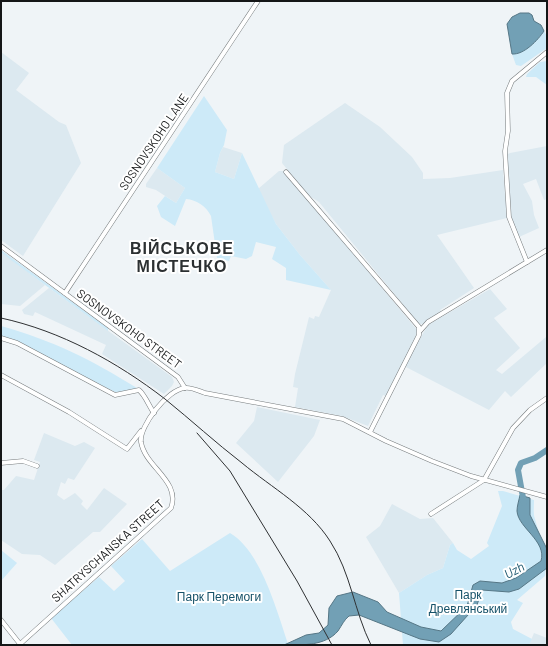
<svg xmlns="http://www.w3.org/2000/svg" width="548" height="646" font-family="Barlow,sans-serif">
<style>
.built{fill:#dce9f0}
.green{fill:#cdeaf8}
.water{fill:#72a0b5;stroke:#567786}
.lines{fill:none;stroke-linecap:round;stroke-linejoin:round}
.river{stroke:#72a0b5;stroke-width:6}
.minor-casing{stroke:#767b7d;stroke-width:5}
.minor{stroke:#fff;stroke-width:4}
.rail{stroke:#2f3133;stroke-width:1}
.labels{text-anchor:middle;stroke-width:4;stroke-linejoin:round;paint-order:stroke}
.street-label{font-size:12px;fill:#141617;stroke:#fff}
.park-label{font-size:12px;fill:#165269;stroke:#fff}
.water-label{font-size:13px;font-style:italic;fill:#1a556d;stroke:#fff}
.district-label{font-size:16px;font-weight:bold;letter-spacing:1px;fill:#2c3032;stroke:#fff}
</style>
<rect width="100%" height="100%" fill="#eff4f7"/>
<g class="built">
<polygon points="1,52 29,73 16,90 59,122 66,125 81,163 23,256 1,240"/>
<polygon points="345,103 380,127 412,157 423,173 423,179 450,178 503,170 507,218 437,235 474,288 440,310 442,313 424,324 419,324 319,202 308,195 282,163 284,145"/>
<polygon points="547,146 547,199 544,200 536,179 523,184 532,201 534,215 539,228 519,237 512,221 506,155 510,153"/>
<polygon points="223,147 242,153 234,179 215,172 220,153"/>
<polygon points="157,168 185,188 176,203 156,190 146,187 146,184"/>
<polygon points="279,171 283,171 317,210 417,330 415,339 386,396 383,395 368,426 342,416 295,407 298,388 293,387 295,374 309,317 314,319 315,316 319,317 331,290 300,255 276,224 258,189"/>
<polygon points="1,252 45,285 20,306 1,304"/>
<polygon points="49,288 172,377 174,382 172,386 164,394 102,354 106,345 35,312 33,316 24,314 22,310"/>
<polygon points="490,289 507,309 494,318 520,348 496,370 502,374 546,337 547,363 511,397 505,391 489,410 404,366 428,325"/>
<polygon points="257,407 320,420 314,436 278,482 236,443 254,421"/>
<polygon points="44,433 75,446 84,442 95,448 74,480 68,478 65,484 61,482 57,495 64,500 75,493 83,501 81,504 87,510 104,488 127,504 100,532 93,532 55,565 40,555 22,554 1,540 1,490 4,490 16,476 34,480 40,462 34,460"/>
<polygon points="392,504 420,519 433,518 453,543 450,545 443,568 427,575 399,593 366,537 380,526"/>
<polygon points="534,633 547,638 547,645 529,645"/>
</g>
<g class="green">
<path d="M544,31L547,36V48L521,66L516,65L512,54C524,55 538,40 544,31Z"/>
<polygon points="547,61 547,85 536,77 526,77 527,74 540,62"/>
<path d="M204,96L227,130L224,145L220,153L215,172L234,179L242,153L276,224L300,255L331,290L286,280V268L272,259L276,247L256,242L252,256L246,259L231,256L229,261L217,258L211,216C206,206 197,200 186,199L175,226L161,217L157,206L165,196L176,203L185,188L157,168Z"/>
<polygon points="1,250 108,328 108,331 11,260 1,252"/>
<path d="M1,326C54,341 90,359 137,388L119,394L115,392L16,342L1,337Z"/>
<path d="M498,491H503L534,500C534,506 533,514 535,519C540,537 548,557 545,576L517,600L523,603L511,622L513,629L532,639L529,645H403L399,593L427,575L443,568L450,545L453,543L457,550L471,559L489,546L487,543L502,506Z"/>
<path d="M230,533C235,536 240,540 244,545C265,568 278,614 288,644L72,645L51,618L99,577L114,591L125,581L111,566L142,539L170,571Z"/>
<polygon points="1,550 17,563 1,581"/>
</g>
<g class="water">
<path d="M520,13H529L532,15L534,21L541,25L544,31C538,40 524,55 512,54L507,24L512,17Z"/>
<path d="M520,495L530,498V515L547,549V568L519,589L509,592L482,590L477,605L451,634L439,642L420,639L359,615L349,616C344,620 342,625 338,631C325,646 303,645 284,645L306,635L319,633L328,625L329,608L337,596L353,592L378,602L387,612L421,627L441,631L467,606L473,585L480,581L502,583L516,578L541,561C547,541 518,528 517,511C517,506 519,500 520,495Z"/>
</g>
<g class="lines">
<polyline class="river" points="524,503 518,470 521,463 535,458 547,450"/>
<defs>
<g id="minor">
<polyline points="286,172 419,327 419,335 370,432"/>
<polyline points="1,246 178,377 185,388"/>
<polyline points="527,262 547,250"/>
<polyline points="65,293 258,1"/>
<polyline points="420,331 428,322 527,262 509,217 505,151 508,131 507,93 512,81 547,52"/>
<path d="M1,338L17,343L115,395L139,390C145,395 149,406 154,413"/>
<polyline points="1,375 69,412 127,449 141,431"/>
<polyline points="1,463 23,461 37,466"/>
<polyline points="431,514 484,480 513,428 530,410 547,398"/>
<polyline points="1,620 20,644"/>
<path d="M19,645L171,508C181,481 145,467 141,442C139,426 168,389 185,388C191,387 199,391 205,393L343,419L386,441L432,461L471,476L547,497"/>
</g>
</defs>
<use href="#minor" class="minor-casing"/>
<use href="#minor" class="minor"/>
<g class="rail">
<path d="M1,318C61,331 117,362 165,399C191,420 216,443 242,463C272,488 309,508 330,541C351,573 354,611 371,645"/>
<polyline points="197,433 230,471 297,581 332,645"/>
</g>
</g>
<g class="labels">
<g class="street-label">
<text transform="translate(154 142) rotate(-56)" y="4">SOSNOVSKOHO LANE</text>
<text transform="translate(129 329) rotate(36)" y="4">SOSNOVSKOHO STREET</text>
<text transform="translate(108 551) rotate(-42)" y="4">SHATRYSCHANSKA STREET</text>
</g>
<g class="park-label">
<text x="468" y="599">Парк<tspan x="468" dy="14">Древлянський</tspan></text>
<text x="219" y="601">Парк Перемоги</text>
</g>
<g class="water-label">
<text transform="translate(514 570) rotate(-28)" y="5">Uzh</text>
</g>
<g class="district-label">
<text x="182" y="254">ВІЙСЬКОВЕ<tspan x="182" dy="18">МІСТЕЧКО</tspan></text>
</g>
</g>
<rect width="548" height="646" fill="none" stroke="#141617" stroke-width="4"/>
</svg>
